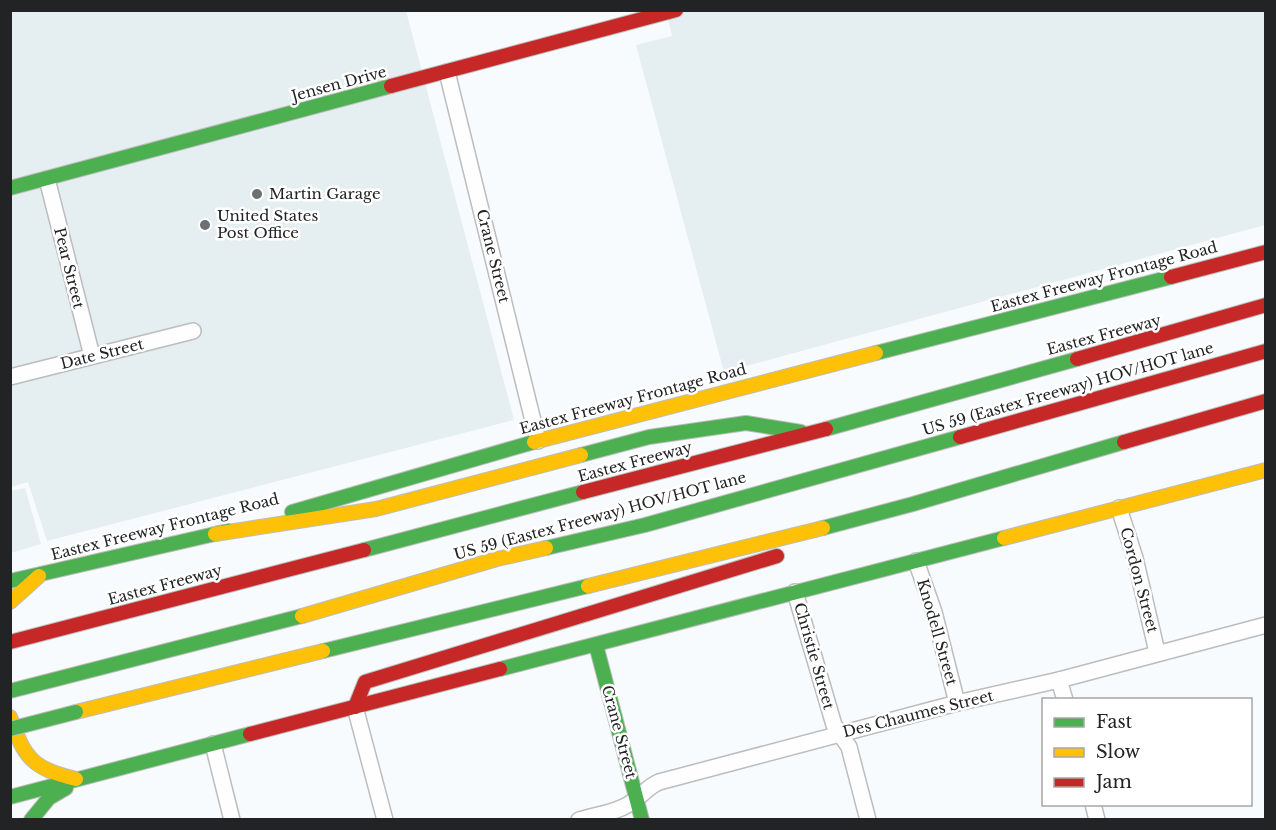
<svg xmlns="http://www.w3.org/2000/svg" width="1276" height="830" font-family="'Libre Baskerville',serif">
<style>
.built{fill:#e5eef0}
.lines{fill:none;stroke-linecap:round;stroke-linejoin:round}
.street-casing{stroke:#bbbdbe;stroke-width:18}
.fast-casing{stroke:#bbbdbe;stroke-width:16}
.slow-casing{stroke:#bbbdbe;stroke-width:16}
.jam-casing{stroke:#bbbdbe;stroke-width:16}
.street{stroke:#fefeff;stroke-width:15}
.fast{stroke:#4caf50;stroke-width:14}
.slow{stroke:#ffc107;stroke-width:14}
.jam{stroke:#c62828;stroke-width:14}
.fast-bridge-casing{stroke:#bbbdbe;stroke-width:16;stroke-linecap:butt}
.fast-bridge{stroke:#4caf50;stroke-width:14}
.poi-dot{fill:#6d6f70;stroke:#fff;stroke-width:2}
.labels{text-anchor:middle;stroke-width:5;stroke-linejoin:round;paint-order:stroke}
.street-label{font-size:15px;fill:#222324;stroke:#fff}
.poi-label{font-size:15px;fill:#222324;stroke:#fff;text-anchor:start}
</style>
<rect width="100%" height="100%" fill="#f8fbfd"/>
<g class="built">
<polygon points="11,11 406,11 514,420 47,541 28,482 11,487"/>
<polygon points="666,11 1265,11 1265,225 724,372 636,45 672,36"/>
<polygon points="25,488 41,544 11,553 11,491"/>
</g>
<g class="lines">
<defs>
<g id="street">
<polyline points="447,72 538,441"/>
<polyline points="47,179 92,356"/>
<polyline points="10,377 193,331"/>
<polyline points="1119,508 1135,558 1157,652"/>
<polyline points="916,561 934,612 957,703"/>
<polyline points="795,592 834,725 849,747 868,820"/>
<polyline points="1059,680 1065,700"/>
<polyline points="355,707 385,820"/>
<polyline points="213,744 232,820"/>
<polyline points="1093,804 1097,820"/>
<path d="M579,820C595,815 615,813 629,804C641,797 647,787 659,782L957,703L1059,680L1266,625"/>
</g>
<g id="fast">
<polyline points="10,188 391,86"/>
<polyline points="876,353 1171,277"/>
<polyline points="826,429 1077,359"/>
<polyline points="581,455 649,437 746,423 801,432"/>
<polyline points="292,512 534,442"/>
<polyline points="823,528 913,504 1124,442"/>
<polyline points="546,548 645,525 960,437"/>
<polyline points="364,550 583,492"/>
<polyline points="10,581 228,531"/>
<polyline points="596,645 642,820"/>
<polyline points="323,651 588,586"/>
<polyline points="500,669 1004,538"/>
<polyline points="10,691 302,616"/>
<polyline points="10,797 250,734"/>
<polyline points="31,820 49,798 66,788"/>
</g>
<g id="slow">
<polyline points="534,442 876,353"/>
<polyline points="215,534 376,509 581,455"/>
<polyline points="1004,538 1266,470"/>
<polyline points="588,586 823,528"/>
<polyline points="10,602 39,576"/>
<polyline points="302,616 497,559 546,548"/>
<polyline points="76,712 323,651"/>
<path d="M10,717C25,759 32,768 76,779"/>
</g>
<g id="jam">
<polyline points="391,86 676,10"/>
<polyline points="1171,277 1266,252"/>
<polyline points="1077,359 1266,305"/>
<polyline points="960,437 1266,351"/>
<polyline points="1124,442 1266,401"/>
<polyline points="583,492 826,429"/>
<polyline points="10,642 364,550"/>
<polyline points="355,707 365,682 777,556"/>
<polyline points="250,734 500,669"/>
</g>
</defs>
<use href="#street" class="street-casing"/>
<use href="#fast" class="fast-casing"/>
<use href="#slow" class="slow-casing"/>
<use href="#jam" class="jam-casing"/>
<use href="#street" class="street"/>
<use href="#fast" class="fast"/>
<use href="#slow" class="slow"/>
<use href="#jam" class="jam"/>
<defs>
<polyline id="fast-bridge" points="10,729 76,712"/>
</defs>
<use href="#fast-bridge" class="fast-bridge-casing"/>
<use href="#fast-bridge" class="fast-bridge"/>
</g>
<g class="poi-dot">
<circle cx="257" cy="194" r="6"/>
<circle cx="205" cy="225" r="6"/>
</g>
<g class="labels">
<g class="street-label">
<text transform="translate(339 84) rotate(-15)" y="5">Jensen Drive</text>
<text transform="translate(493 256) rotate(76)" y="5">Crane Street</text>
<text transform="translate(69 268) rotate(76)" y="5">Pear Street</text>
<text transform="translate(1104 277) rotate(-15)" y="5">Eastex Freeway Frontage Road</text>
<text transform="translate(1104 335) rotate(-15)" y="5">Eastex Freeway</text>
<text transform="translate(102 354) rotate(-14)" y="5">Date Street</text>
<text transform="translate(1068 389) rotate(-16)" y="5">US 59 (Eastex Freeway) HOV/HOT lane</text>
<text transform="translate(633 399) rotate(-15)" y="5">Eastex Freeway Frontage Road</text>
<text transform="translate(635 462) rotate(-15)" y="5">Eastex Freeway</text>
<text transform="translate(600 516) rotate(-15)" y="5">US 59 (Eastex Freeway) HOV/HOT lane</text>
<text transform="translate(165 527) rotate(-14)" y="5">Eastex Freeway Frontage Road</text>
<text transform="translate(1139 580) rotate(75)" y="5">Cordon Street</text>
<text transform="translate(165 585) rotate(-15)" y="5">Eastex Freeway</text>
<text transform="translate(937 632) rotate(74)" y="5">Knodell Street</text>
<text transform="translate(814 656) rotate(74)" y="5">Christie Street</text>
<text transform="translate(918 714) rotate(-14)" y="5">Des Chaumes Street</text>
<text transform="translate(619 732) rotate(75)" y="5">Crane Street</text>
</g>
<g class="poi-label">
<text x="269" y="199">Martin Garage</text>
<text x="217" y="221">United States<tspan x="217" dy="17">Post Office</tspan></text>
</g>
</g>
<rect width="1276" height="830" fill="none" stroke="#222324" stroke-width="24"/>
<rect x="1042" y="698" width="210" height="108" fill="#ffffff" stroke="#a7a7a7" stroke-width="1.5"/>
<rect x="1054" y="718" width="30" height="9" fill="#4caf50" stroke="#a7a7a7" stroke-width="1.5"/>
<text x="1096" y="728" font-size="18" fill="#222324">Fast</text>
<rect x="1054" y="748" width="30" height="9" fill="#ffc107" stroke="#a7a7a7" stroke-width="1.5"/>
<text x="1096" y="758" font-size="18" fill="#222324">Slow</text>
<rect x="1054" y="778" width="30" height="9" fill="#c62828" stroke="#a7a7a7" stroke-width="1.5"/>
<text x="1096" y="788" font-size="18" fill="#222324">Jam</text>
</svg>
